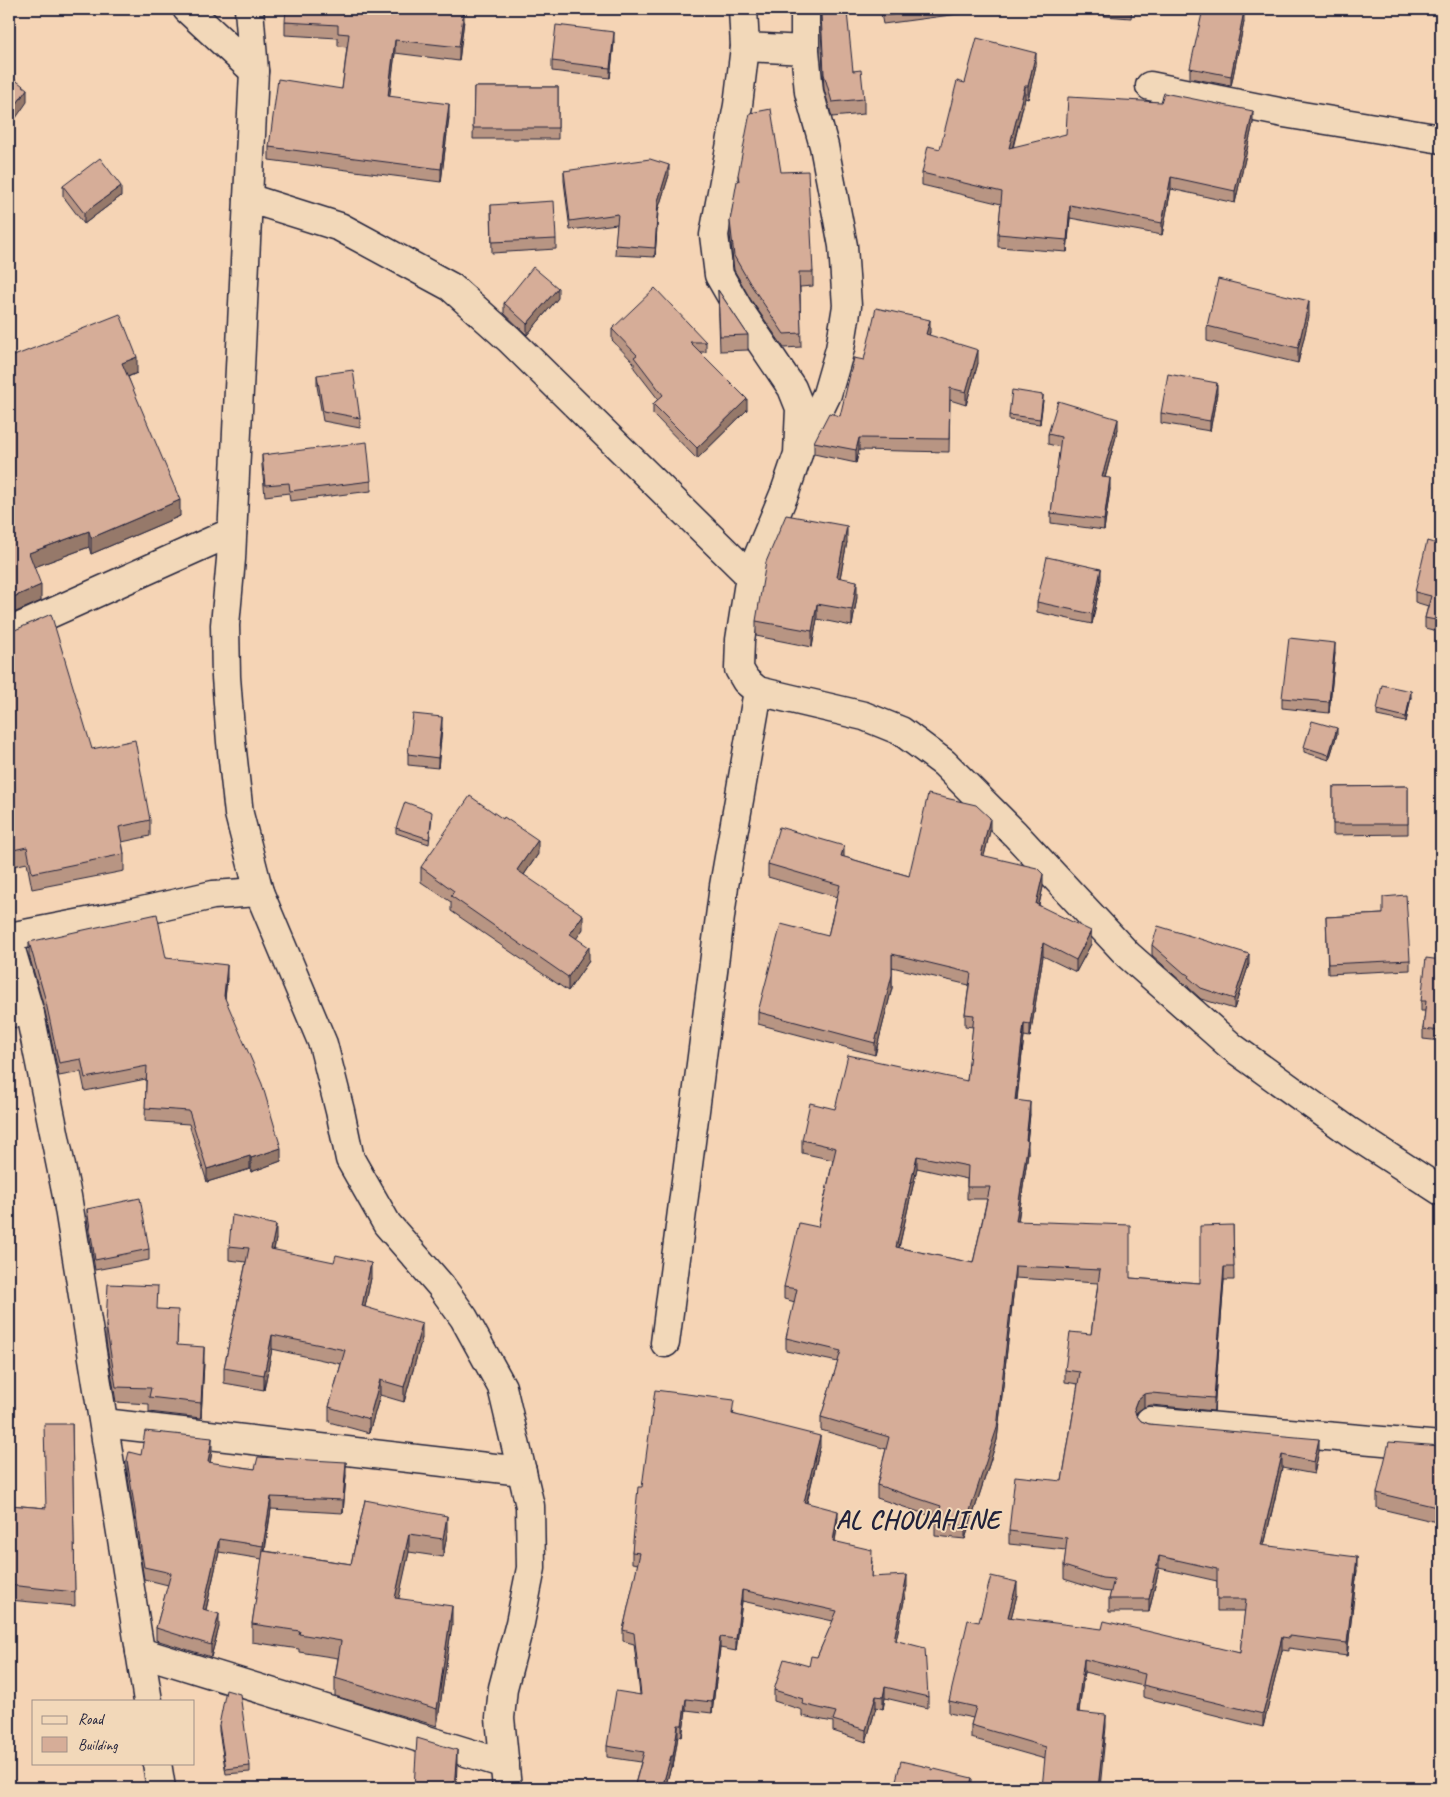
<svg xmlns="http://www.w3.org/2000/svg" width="1450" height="1797" font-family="Caveat,sans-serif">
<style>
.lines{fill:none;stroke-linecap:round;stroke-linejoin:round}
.street-casing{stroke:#22223b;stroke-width:31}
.secondary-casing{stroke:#22223b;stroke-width:31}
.street{stroke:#f2d8b9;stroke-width:28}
.secondary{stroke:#f2d8b9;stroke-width:28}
.wall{fill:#b89583;stroke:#22223b;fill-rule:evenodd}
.shaded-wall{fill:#96796a;stroke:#22223b}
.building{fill:#d6ad98;stroke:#22223b;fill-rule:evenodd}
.labels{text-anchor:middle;stroke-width:4;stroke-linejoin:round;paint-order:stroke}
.district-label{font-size:26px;font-weight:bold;letter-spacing:1px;fill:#22223b;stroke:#f2d8b9}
</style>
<rect width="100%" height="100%" fill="#f5d4b5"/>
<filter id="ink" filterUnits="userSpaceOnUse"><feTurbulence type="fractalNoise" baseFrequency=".02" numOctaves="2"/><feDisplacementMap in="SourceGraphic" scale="10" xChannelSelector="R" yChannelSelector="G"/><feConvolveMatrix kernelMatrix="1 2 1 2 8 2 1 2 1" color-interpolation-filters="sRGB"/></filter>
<g filter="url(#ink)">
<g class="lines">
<defs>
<g id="street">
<polyline points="187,9 254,71"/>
<polyline points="249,9 254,71 231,559 225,625 226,677 231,742 239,814 259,892 323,1044 340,1111 350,1159 387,1224 441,1286 464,1318 502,1387 530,1506 531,1568 520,1623 503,1688 500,1718 507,1788"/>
<polyline points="743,9 745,47 738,105 714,235 719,275 738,308 792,388 800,408 798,454 785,492 750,576 740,640 739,669 746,681 758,691 864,716 901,731 944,763 1015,834 1128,955 1232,1047 1350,1132 1441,1191"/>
<polyline points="745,47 805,50"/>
<polyline points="1150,86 1284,113 1441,139"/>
<polyline points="248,198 340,227 451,287 509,339 750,576"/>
<polyline points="803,444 827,394 840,349 847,306 843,246 824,146 809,92 805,50 805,9"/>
<polyline points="9,632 232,532"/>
<polyline points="9,937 129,914 213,895 259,892"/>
<polyline points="9,1012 30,1014"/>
<polyline points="665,1343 724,886 758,691"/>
<polyline points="1150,1421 1441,1446"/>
<polyline points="104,1423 522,1471"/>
<polyline points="140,1652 505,1764"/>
</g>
<g id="secondary">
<polyline points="9,943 30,1014 67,1196 148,1701"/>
<polyline points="157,1763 161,1788"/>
</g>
</defs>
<use href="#street" class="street-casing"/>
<use href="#secondary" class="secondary-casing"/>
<use href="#street" class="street"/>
<use href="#secondary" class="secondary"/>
</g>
<g class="wall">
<polygon points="880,9 981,9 981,11 883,24"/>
<polygon points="1105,9 1132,9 1131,18 1104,16"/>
<polygon points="821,14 853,71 864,99 864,114 832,117 824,89 821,30"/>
<polygon points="464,20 459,61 395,53 389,97 449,117 441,182 269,160 269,147 342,89 347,47 338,46 338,38 285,35 285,22"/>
<polygon points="1244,22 1231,86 1190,78 1190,68"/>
<polygon points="614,43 610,78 552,71 552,61"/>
<polygon points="1036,65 1028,99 1025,98 1013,148 1253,123 1235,203 1171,189 1162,235 1070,218 1067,252 998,247 998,234 1001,204 922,185 922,173 940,149 965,83"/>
<polygon points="474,87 558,87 558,139 473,139"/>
<polygon points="564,171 669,175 658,210 655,257 615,255 617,224 570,230 564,181"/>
<polygon points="781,172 813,272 813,286 800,287 801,347 784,348 751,300 734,270 730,235 730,221 738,181 738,175"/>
<polygon points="63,186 121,196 84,224 63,196"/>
<polygon points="491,205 556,239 556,249 492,253"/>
<polygon points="718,290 748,335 748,350 720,351"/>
<polygon points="558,298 527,335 504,313 504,303"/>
<polygon points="1309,316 1298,363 1207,341 1207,326"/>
<polygon points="612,329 706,342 706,352 700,352 747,410 697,459 653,414 653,404 658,399 634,368 634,363 612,340"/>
<polygon points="930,332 929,335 978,363 966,405 950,400 949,452 859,450 856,463 814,454 814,442 840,416 864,360"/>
<polygon points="9,358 137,373 128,377 180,516 91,554 89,547 34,567 41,601 9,615"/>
<polygon points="317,375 360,418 360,428 323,421 317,386"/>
<polygon points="1217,393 1210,431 1161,423 1161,413"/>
<polygon points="1043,400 1040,424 1009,420 1009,415"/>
<polygon points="1118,429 1105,478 1110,489 1104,530 1051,523 1051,513 1060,447 1048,444 1048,434"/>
<polygon points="262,455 371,481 371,491 290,501 289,493 265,496 262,466"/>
<polygon points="847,542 840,578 857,597 852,626 817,619 812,647 756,636 756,621"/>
<polygon points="1441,545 1441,632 1425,628 1425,618 1428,606 1415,602 1415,592"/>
<polygon points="1101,579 1092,624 1037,612 1037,602"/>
<polygon points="9,631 92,749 150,820 150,836 122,842 124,854 124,871 32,889 27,863 9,867"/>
<polygon points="1335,653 1329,713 1282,708 1282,698"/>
<polygon points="1411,697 1406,722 1377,716 1377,710"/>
<polygon points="442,728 438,768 408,765 408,754"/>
<polygon points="1337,734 1329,760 1304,752 1304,747"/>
<polygon points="1408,786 1408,834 1333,835 1333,787"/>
<polygon points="432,817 429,844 396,833 396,828"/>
<path d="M990,831L984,856L1043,887L1039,905L1091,944L1076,972L1043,956L1030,1037L1024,1036L1017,1100L1030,1114L1027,1141L1028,1153L1018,1222L1130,1278L1200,1283L1233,1225L1234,1280H1224L1214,1411L1151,1405L1144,1407L1137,1412L1136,1415L1141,1421L1149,1424L1319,1451L1314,1474L1282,1468L1264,1546L1357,1570L1347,1656L1289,1648V1651L1282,1650L1263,1727L1143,1697V1686L1084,1672L1079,1712L1106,1727L1045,1759L971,1738V1725L973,1718L949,1713V1701L979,1622L1017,1595L1011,1618L1240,1653L1245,1611H1217V1581L1159,1568L1149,1612H1109V1599L1111,1592L1102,1591L1064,1579V1566L1066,1550L1009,1544V1531L1062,1481L1078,1384L1065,1382V1370L1091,1334L1098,1283L1015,1278L997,1440L965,1539L935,1536V1523L937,1518L877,1498V1485L886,1449L821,1430V1417L838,1362L786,1351V1338L795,1302L784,1299V1287L818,1227L833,1160L802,1153V1140L835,1109L967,1081L973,1027L965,1026V1014L969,985L892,967V988L875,1055L758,1024V1012L828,936L837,897L768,877V864L844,857L909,876ZM917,1168L967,1179V1199H987L973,1263L899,1248Z"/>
<polygon points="538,854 524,875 583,929 576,938 589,961 568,991 451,911 451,902 421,882 421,867"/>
<polygon points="1383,914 1410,960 1410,970 1328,974 1326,917"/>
<polygon points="29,942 166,958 227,978 225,999 281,1161 251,1172 250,1169 207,1182 189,1124 145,1121 146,1079 85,1091 81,1072 59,1076 45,1011 29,955"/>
<polygon points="1152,945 1249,964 1234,1009 1201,999 1188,987 1188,985 1184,984 1152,955"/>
<polygon points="1441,960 1441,1041 1423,1039 1423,1029 1425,1011 1421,1011 1421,1001"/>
<polygon points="87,1209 149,1249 149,1260 95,1270 87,1219"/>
<polygon points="276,1239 274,1250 371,1278 365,1307 422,1338 404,1402 380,1395 369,1433 329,1422 329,1407 341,1364 272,1349 264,1390 224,1383 224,1368 246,1262 229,1260 229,1246"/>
<polygon points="158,1309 178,1325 177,1345 204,1362 201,1418 149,1412 149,1404 116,1402 106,1341 106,1325"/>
<polygon points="734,1412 733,1414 820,1447 807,1503 838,1522 835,1541 872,1561 871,1577 907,1586 896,1640 928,1697 928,1708 885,1698 883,1709 876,1707 866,1742 833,1731 833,1722 802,1716 802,1710 774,1701 774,1690 809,1666 817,1657 833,1621 742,1601 736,1651 720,1648 712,1713 686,1710 682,1737 678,1736 673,1767 671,1767 665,1788 634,1788 641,1762 607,1757 607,1746 640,1694 634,1644 623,1641 623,1630 638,1564 632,1563 632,1552 642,1487"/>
<polygon points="72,1424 75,1606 9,1600 9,1505 46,1508"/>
<polygon points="1440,1446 1441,1446 1441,1523 1377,1508 1377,1493"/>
<polygon points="212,1451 210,1463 255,1469 346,1475 343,1513 271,1509 265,1551 351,1564 365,1500 447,1534 443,1557 409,1552 398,1598 452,1624 437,1726 335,1696 335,1678 338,1658 299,1652 299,1649 252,1642 252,1624 262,1559 219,1552 206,1610 219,1627 211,1657 156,1640 156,1628 168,1585 144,1579 127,1472 127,1460 141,1455"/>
<polygon points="219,1725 250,1766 250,1772 226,1774 219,1731"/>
</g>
<g class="shaded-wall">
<polygon points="464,9 464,20 459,61 459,47"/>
<polygon points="1244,11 1244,22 1231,86 1231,76"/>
<polygon points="614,32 614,43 610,78 610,68"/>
<polygon points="395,40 395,53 388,110 388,96"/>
<polygon points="1036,53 1036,65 1028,99 1028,86"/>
<polygon points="1025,86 1025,98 1009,161 1009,148"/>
<polygon points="27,89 27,102 9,128 9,115"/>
<polygon points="449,104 449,117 441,182 441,169"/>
<polygon points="1253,111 1253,123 1235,203 1235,191"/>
<polygon points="669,165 669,175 658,210 655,257 658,201"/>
<polygon points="1171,177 1171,189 1162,235 1162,223"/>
<polygon points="121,186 121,196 84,224 84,213"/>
<polygon points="1070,205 1070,218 1067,252 1067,240"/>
<polygon points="558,288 558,298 527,335 527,324"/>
<polygon points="1309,301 1309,316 1298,363 1298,348"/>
<polygon points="930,320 930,332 926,347 926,334"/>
<polygon points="978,350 978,363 966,405 966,392"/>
<polygon points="137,357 137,373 122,379 122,363"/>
<polygon points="1217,383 1217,393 1210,431 1210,421"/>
<polygon points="1043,395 1043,400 1040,424 1040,419"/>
<polygon points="747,399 747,410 697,459 697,448"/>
<polygon points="1118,419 1118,429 1102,488 1102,477"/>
<polygon points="859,438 859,450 856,463 856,450"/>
<polygon points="1110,478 1110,489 1104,530 1104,520"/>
<polygon points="180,500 180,516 91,554 91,538"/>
<polygon points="847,526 847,542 837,593 837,577"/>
<polygon points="89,531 89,547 29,569 29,553"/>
<polygon points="1101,569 1101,579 1092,624 1092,614"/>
<polygon points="857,581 857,597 852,626 852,610"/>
<polygon points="41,585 41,601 9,615 9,599"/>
<polygon points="817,604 817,619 812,647 812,631"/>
<polygon points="1335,643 1335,653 1329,713 1329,702"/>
<polygon points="1411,691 1411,697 1406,722 1406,717"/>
<polygon points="442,717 442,728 438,768 438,758"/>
<polygon points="1337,728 1337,734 1329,760 1329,755"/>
<polygon points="990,818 990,831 981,868 981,855"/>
<polygon points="538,840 538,854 517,885 517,870"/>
<polygon points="844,846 844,859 841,856"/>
<polygon points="1043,874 1043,887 1036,916 1036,904"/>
<polygon points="583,915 583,929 570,948 570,934"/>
<polygon points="1091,931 1091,944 1076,972 1076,960"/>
<polygon points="1043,943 1043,956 1030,1037 1030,1024"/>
<polygon points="589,947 589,961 568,991 568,977"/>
<polygon points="892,954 892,988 875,1055 875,1043"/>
<polygon points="1249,954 1249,964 1234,1009 1234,999"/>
<polygon points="227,965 227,978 224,1009 224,996"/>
<polygon points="1024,1023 1024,1036 1015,1113 1015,1100"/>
<polygon points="1030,1102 1030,1114 1026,1153 1026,1140"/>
<polygon points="1028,1141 1028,1153 1016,1234 1016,1221"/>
<polygon points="281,1148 281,1161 251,1172 251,1158"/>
<polygon points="250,1156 250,1169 207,1182 207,1169"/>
<polygon points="917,1156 917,1168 896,1260 896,1247"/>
<polygon points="276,1225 276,1239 271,1264 271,1249"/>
<polygon points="371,1263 371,1278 362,1321 362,1306"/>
<polygon points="1015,1266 1015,1278 997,1440 965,1539 965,1526"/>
<polygon points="1224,1267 1224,1280 1214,1411 1214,1398"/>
<polygon points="422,1324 422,1338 404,1402 404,1387"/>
<polygon points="272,1335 272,1349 264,1390 264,1375"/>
<polygon points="204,1347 204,1362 201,1418 201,1403"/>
<polygon points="380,1380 380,1395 369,1433 369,1419"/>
<polygon points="1144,1394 1144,1407 1137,1412 1134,1420 1134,1408 1137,1400"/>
<polygon points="820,1436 820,1447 804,1513 804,1502"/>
<polygon points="212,1438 212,1451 208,1475 208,1462"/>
<polygon points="1319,1439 1319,1451 1314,1474 1314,1462"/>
<polygon points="1282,1455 1282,1468 1261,1558 1261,1545"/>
<polygon points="346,1462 346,1475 343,1513 343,1500"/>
<polygon points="271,1497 271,1509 263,1559 263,1546"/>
<polygon points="838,1511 838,1522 833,1552 833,1541"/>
<polygon points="447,1516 447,1534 443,1557 443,1539"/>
<polygon points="409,1534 409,1552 395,1616 395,1598"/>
<polygon points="219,1539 219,1552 203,1622 203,1609"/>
<polygon points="1159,1556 1159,1568 1149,1612 1149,1599"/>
<polygon points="1357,1557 1357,1570 1347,1656 1347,1643"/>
<polygon points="907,1575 907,1586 894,1651 894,1640"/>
<polygon points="1017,1582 1017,1595 1008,1630 1008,1617"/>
<polygon points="742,1590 742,1601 736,1651 736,1639"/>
<polygon points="452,1606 452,1624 437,1726 437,1709"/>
<polygon points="219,1614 219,1627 211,1657 211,1645"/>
<polygon points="720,1637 720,1648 712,1713 712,1702"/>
<polygon points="1282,1637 1282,1650 1263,1727 1263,1714"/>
<polygon points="1084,1659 1084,1672 1077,1725 1077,1712"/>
<polygon points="885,1687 885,1698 883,1709 883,1697"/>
<polygon points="876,1696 876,1707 866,1742 866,1730"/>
<polygon points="686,1699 686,1710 682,1737 682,1725"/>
<polygon points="1106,1715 1106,1727 1100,1788 1098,1788"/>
<polygon points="678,1725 678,1736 673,1767 673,1756"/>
<polygon points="457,1750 457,1766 456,1788 454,1788"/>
<polygon points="671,1756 671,1767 665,1788 662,1788"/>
<polygon points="972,1778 972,1788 969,1788"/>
</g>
<g class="building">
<polygon points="286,9 464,9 459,47 395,40 388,96 449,104 441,169 269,147 278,79 342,89 349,34 338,33 338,25 285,22"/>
<polygon points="882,9 936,9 883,16"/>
<polygon points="1105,9 1131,9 1131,12 1104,10"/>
<polygon points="1203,9 1231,9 1244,11 1231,76 1190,68"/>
<polygon points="847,12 853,71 861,70 864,99 832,102 824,74 821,14"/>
<polygon points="556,25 614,32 610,68 552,61"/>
<polygon points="977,38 1036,53 1028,86 1025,86 1009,148 1066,134 1068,97 1161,102 1164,93 1253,111 1235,191 1171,177 1162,223 1070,205 1067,240 998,234 1002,192 922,173 928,146 940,149 957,81 965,83"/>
<polygon points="9,75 27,89 9,115"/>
<polygon points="474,87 558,87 558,128 473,128"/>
<polygon points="771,109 781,172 808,171 813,272 799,272 801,333 784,334 751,285 734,256 730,221 737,181 739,181 738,175 750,113"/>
<polygon points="100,158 121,186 84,213 63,186"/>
<polygon points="650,159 669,165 658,201 655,248 615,245 618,214 570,221 564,171"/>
<polygon points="554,201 556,239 492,242 491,205"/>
<polygon points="533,267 558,288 527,324 504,303"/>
<polygon points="1218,279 1309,301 1298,348 1207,326"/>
<polygon points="655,288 706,342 690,342 747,399 697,448 653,404 663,395 634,357 637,355 612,329"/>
<polygon points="718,290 748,335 720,336"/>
<polygon points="876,308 930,320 926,334 978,350 966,392 950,388 949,439 859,438 856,450 814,442 829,413 840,416 854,358 864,360"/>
<polygon points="120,314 137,357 122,363 180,500 91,538 89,531 29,553 41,585 9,599 9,358"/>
<polygon points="353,370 360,418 323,411 317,375"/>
<polygon points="1168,374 1217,383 1210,421 1161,413"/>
<polygon points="1012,390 1043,395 1040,419 1009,415"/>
<polygon points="1058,401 1118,419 1102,477 1110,478 1104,520 1051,513 1061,437 1048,434"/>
<polygon points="367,442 371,481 290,491 289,483 265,485 262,455"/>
<polygon points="786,515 847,526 837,577 857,581 852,610 817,604 812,631 756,621 766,562"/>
<polygon points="1427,541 1441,545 1441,621 1425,618 1431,596 1415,592"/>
<polygon points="1047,557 1101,569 1092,614 1037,602"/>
<polygon points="51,614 92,749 135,740 150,820 119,827 124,854 32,873 27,847 9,851 9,741 10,740 9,735 9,631 15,630"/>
<polygon points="1289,638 1335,643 1329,702 1282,698"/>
<polygon points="1382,685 1411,691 1406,717 1377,710"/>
<polygon points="413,714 442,717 438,758 408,754"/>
<polygon points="1312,721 1337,728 1329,755 1304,747"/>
<polygon points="1408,786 1408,824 1333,824 1333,787"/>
<path d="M928,794L976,805L990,818L981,855L1037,868L1043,874L1036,904L1091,931L1076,960L1043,943L1030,1024L1024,1023L1015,1100L1030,1102L1026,1140L1028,1141L1016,1221L1130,1225V1278L1200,1283V1226L1233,1225L1234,1267H1224L1214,1398L1151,1393L1144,1394L1137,1400L1134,1408L1136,1415L1141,1421L1149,1424L1319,1439L1314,1462L1282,1455L1261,1545L1357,1557L1347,1643L1289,1636V1638L1282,1637L1263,1714L1143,1685L1145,1674L1084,1659L1077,1712L1106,1715L1098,1788H1042L1046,1747L971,1725L976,1707L949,1701L968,1620L979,1622L991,1576L1017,1582L1008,1617L1102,1629L1104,1621L1240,1653L1246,1599H1217V1569L1159,1556L1149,1599H1109L1114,1579L1102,1578L1064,1566L1067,1538L1009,1531L1015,1476L1062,1481L1080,1372L1065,1370L1070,1332L1091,1334L1100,1270L1015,1266L997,1428L965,1526L935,1523L941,1506L877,1485L889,1437L821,1417L841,1351L786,1338L797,1289L784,1287L799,1223L818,1227L836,1148L802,1140L810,1103L835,1109L848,1055L967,1081L974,1015L965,1014L971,973L892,954V975L875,1043L758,1012L781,924L828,936L840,885L768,864L779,827L844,846L841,856L909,876ZM917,1156L968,1166L967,1187H990L973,1263L896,1247Z"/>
<polygon points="470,796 503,819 504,817 538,840 517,870 583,915 570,934 589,947 568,977 451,896 454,891 421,867"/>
<polygon points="405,802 432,812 429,839 396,828"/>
<polygon points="1406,895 1410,960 1328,964 1326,917 1383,914 1383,897"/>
<polygon points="157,914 166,958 227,965 224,996 262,1084 281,1148 251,1158 250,1156 207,1169 189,1111 145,1108 147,1066 85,1078 81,1059 59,1063 45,998 29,942"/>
<polygon points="1158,926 1249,954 1234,999 1201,988 1188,977 1189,975 1184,973 1152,945"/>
<polygon points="1426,958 1441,960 1441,1031 1423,1029 1426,1001 1421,1001"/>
<polygon points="140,1198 149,1249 95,1260 87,1209"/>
<polygon points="232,1215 276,1225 271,1249 334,1262 336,1255 371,1263 362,1306 422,1324 404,1387 380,1380 369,1419 329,1407 345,1350 272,1335 264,1375 224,1368 249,1248 229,1246"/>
<polygon points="108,1284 158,1286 157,1309 178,1310 177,1345 204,1347 201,1403 149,1397 151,1388 116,1387 106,1325"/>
<polygon points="655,1390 734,1400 732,1414 820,1436 804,1502 838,1511 833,1541 872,1550 871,1577 907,1575 894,1640 925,1648 928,1697 885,1687 883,1697 876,1696 866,1730 833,1720 836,1712 802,1704 803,1699 774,1690 784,1659 809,1666 811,1656 817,1657 837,1611 742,1590 736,1639 720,1637 712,1702 686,1699 682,1725 678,1725 673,1756 671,1756 662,1788 634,1788 644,1752 607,1746 616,1691 641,1695 634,1633 623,1630 640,1553 632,1552 638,1487 642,1487"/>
<polygon points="44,1424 72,1424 75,1592 9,1585 9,1505 46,1508"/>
<polygon points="145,1431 212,1438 208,1462 255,1469 258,1457 346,1462 343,1500 271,1497 263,1546 219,1539 203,1609 219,1614 211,1645 156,1628 171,1573 144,1567 127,1460 129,1452 141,1455"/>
<polygon points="1389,1442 1441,1446 1441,1508 1377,1493"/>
<polygon points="365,1500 447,1516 443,1539 409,1534 395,1598 452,1606 437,1709 335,1678 341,1641 299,1634 300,1631 252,1624 263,1551 351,1564"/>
<polygon points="226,1690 240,1694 250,1766 226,1769 219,1725"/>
<polygon points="417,1738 457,1750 454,1788 414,1788"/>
<polygon points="901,1761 932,1768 932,1770 934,1769 972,1778 969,1788 894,1788"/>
<polygon points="20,1783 44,1788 19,1788"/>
<polygon points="770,1786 779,1788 769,1788"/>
</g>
</g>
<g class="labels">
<g class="district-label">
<text x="918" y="1528">AL CHOUAHINE</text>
</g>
</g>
<rect width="1450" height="1797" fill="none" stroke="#f2d8b9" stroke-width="30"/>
<rect x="15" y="15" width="1420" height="1767" fill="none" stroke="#22223b" stroke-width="2" filter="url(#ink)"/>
<rect x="32" y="1700" width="162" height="65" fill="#f2d8b9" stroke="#9f8f87"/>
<rect x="42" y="1716" width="25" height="8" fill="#f2d8b9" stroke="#9f8f87"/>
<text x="78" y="1724" font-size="15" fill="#22223b">Road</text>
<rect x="42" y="1737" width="25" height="15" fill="#d6ad98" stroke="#9f8f87"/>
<text x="78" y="1750" font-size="15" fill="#22223b">Building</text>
</svg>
